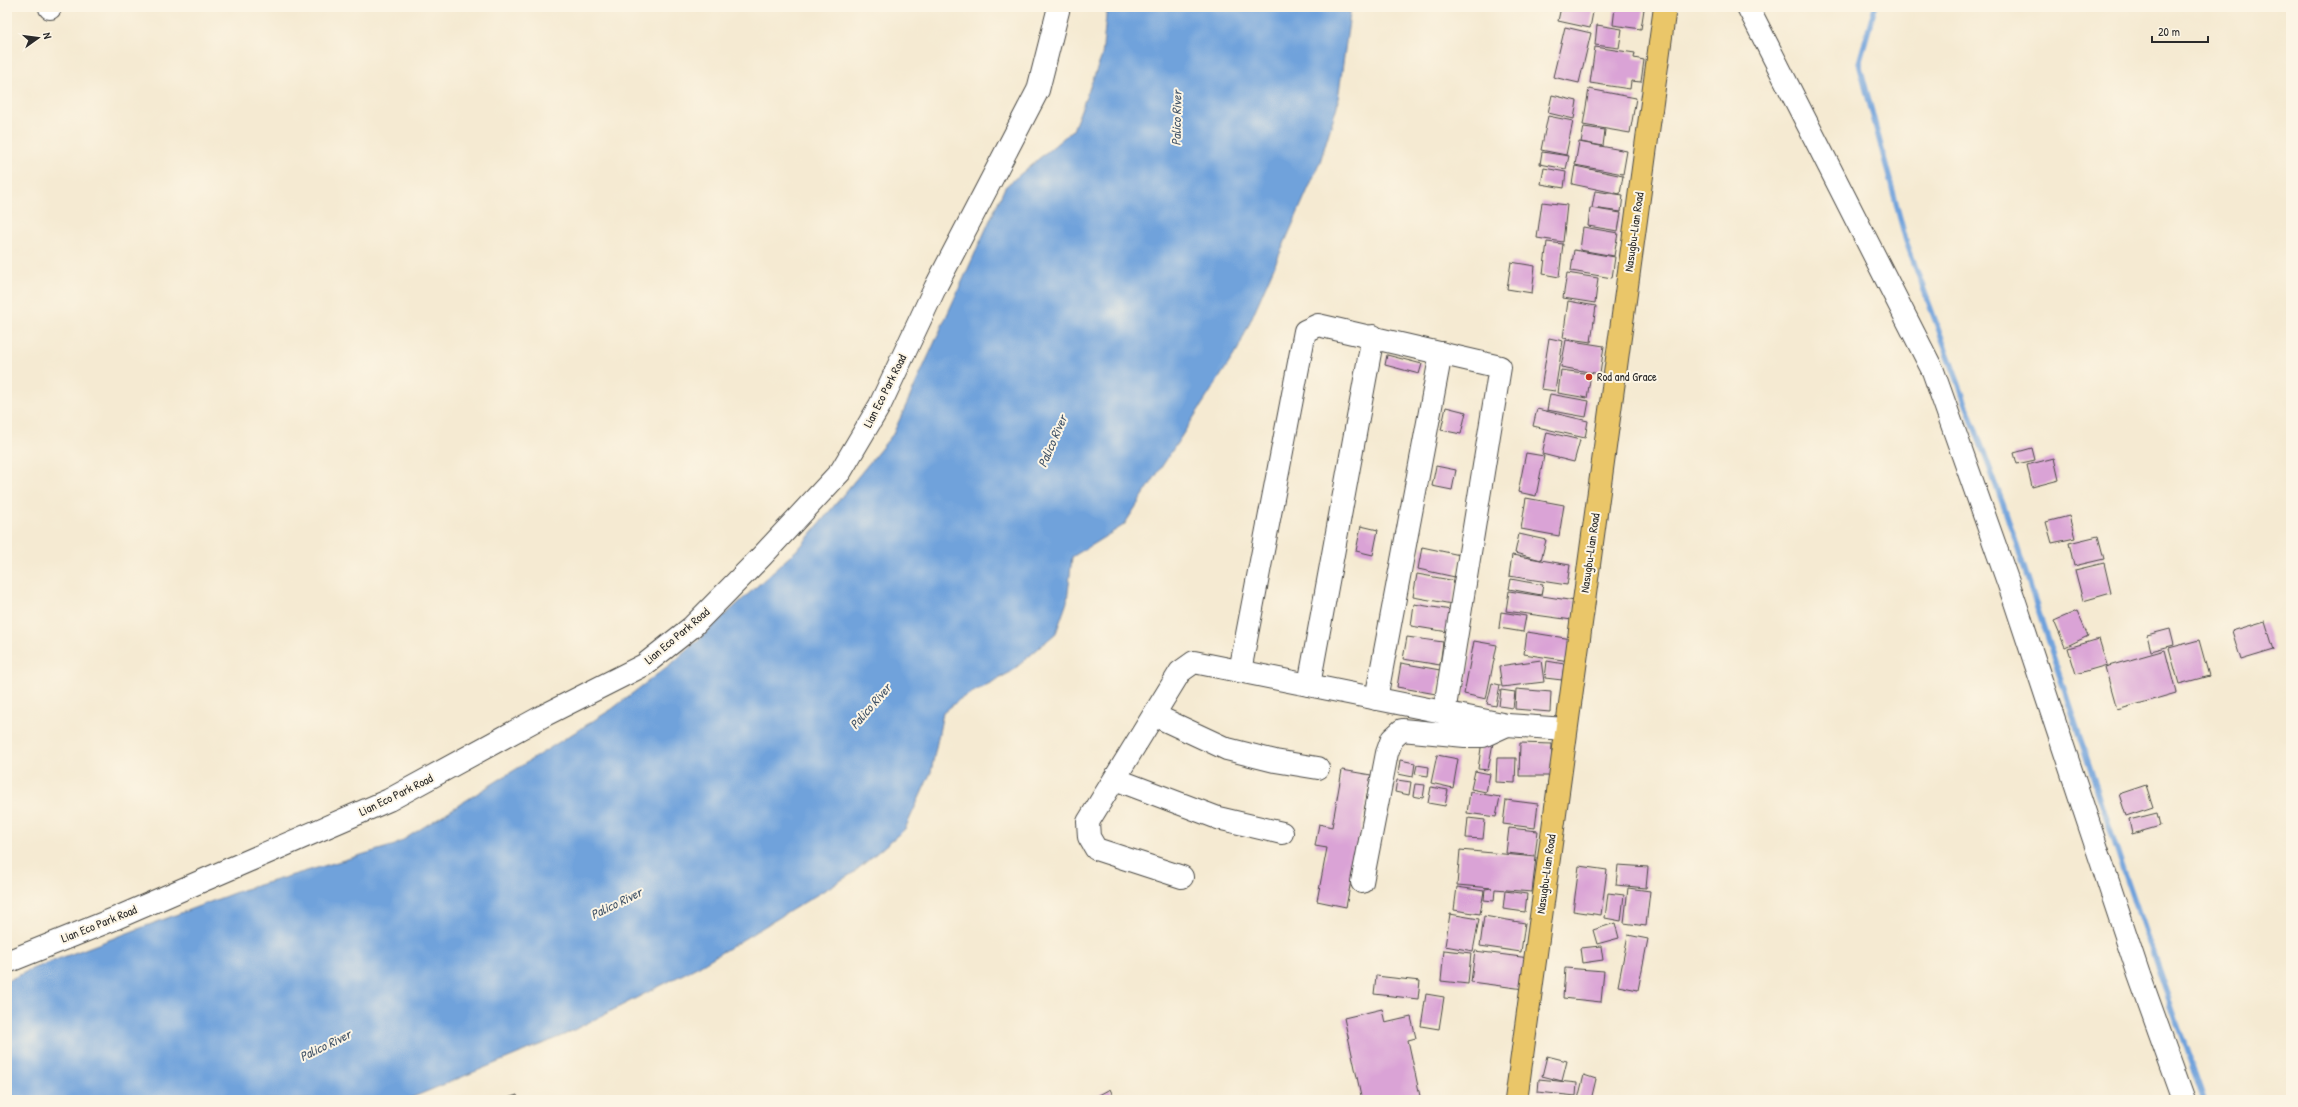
<svg xmlns="http://www.w3.org/2000/svg" width="2298" height="1107" font-family="'Patrick Hand',sans-serif">
<style>
.water{fill:#6fa2db;stroke:#4d6683}
.lines{fill:none;stroke-linecap:round;stroke-linejoin:round}
.stream{stroke:#6fa2db;stroke-width:5.5}
.building{fill:#daa3d6}
.minor-casing{stroke:#494844;stroke-width:24}
.major-casing{stroke:#494844;stroke-width:24}
.minor{stroke:#fff;stroke-width:22}
.major{stroke:#eac669;stroke-width:22}
.poi-dot{fill:#c8321e;stroke:#fcf5e5;stroke-width:1.5}
.labels{text-anchor:middle;stroke-width:4;stroke-linejoin:round;paint-order:stroke}
.street-label{font-size:12px;fill:#2b2b2b;stroke:#fcf5e5}
.poi-label{font-size:12px;fill:#2b2b2b;stroke:#fcf5e5;text-anchor:start}
.water-label{font-size:13px;font-style:italic;fill:#435569;stroke:#fcf5e5}
</style>
<rect width="100%" height="100%" fill="#fcf5e5"/>
<filter id="ink" filterUnits="userSpaceOnUse"><feTurbulence type="fractalNoise" baseFrequency=".025" numOctaves="2"/><feDisplacementMap in="SourceGraphic" scale="8" xChannelSelector="R" yChannelSelector="G"/><feConvolveMatrix kernelMatrix="1 2 1 2 8 2 1 2 1" color-interpolation-filters="sRGB"/></filter>
<filter id="wash" filterUnits="userSpaceOnUse"><feTurbulence type="fractalNoise" baseFrequency=".012" numOctaves="4" result="noise"/><feDisplacementMap in="SourceGraphic" scale="16" xChannelSelector="R" yChannelSelector="G"/><feGaussianBlur stdDeviation="0.9" result="paint"/><feColorMatrix in="noise" values="0 0 0 0 0 0 0 0 0 0 0 0 0 0 0 0 0 1.4 0 .05"/><feComposite in="paint" operator="in"/></filter>
<g filter="url(#wash)">
<rect width="100%" height="100%" fill="#f5ead2"/>
<polygon class="water" points="1107,7 1351,7 1337,106 1320,162 1238,349 1124,525 1072,557 1067,602 1056,633 1011,672 960,699 943,713 931,772 905,829 853,873 699,966 564,1035 406,1100 7,1100 7,981 34,968 242,890 395,845 612,709 677,659 801,546 893,434 1005,187 1073,130 1102,56"/>
<g class="lines">
<polyline class="stream" points="1875,7 1859,63 1906,241 2004,507 2124,871 2204,1100"/>
</g>
<g id="blocks">
<g class="building">
<polygon points="1561,7 1594,7 1590,28 1558,21"/>
<polygon points="1615,7 1644,9 1641,29 1613,25"/>
<polygon points="1597,25 1622,29 1619,48 1595,45"/>
<polygon points="1565,27 1591,33 1579,83 1553,77"/>
<polygon points="1595,47 1635,53 1634,58 1644,60 1641,82 1631,81 1630,89 1590,83"/>
<polygon points="1589,89 1636,98 1630,133 1583,125"/>
<polygon points="1552,95 1577,101 1574,119 1548,113"/>
<polygon points="1548,116 1573,121 1566,155 1541,150"/>
<polygon points="1584,127 1605,130 1603,146 1581,142"/>
<polygon points="1579,142 1627,151 1623,174 1575,165"/>
<polygon points="1542,152 1569,156 1566,169 1540,164"/>
<polygon points="1575,166 1623,176 1620,194 1572,184"/>
<polygon points="1544,168 1566,172 1564,188 1541,184"/>
<polygon points="1595,191 1623,195 1621,212 1592,208"/>
<polygon points="1542,202 1567,205 1563,242 1537,238"/>
<polygon points="1590,208 1621,213 1618,231 1588,226"/>
<polygon points="1583,227 1618,233 1614,256 1580,250"/>
<polygon points="1547,242 1563,244 1559,277 1543,274"/>
<polygon points="1574,250 1615,257 1612,278 1571,271"/>
<polygon points="1511,262 1535,266 1532,293 1507,289"/>
<polygon points="1567,273 1598,278 1595,303 1563,298"/>
<polygon points="1568,301 1596,306 1591,342 1563,338"/>
<polygon points="1549,338 1563,341 1555,391 1541,389"/>
<polygon points="1566,340 1604,346 1600,374 1561,367"/>
<polygon points="1387,355 1422,364 1419,374 1385,365"/>
<polygon points="1561,370 1591,374 1587,398 1558,393"/>
<polygon points="1550,394 1589,401 1586,417 1547,410"/>
<polygon points="1446,407 1466,412 1461,434 1441,430"/>
<polygon points="1537,409 1588,421 1585,438 1533,426"/>
<polygon points="1547,432 1580,440 1574,462 1542,454"/>
<polygon points="2032,448 2035,460 2017,464 2014,453"/>
<polygon points="1526,453 1544,456 1536,496 1518,492"/>
<polygon points="2054,458 2059,480 2032,487 2027,465"/>
<polygon points="1436,466 1456,470 1452,490 1432,486"/>
<polygon points="1526,498 1564,505 1559,536 1521,529"/>
<polygon points="2069,516 2075,538 2052,543 2046,522"/>
<polygon points="1361,526 1378,530 1373,555 1356,551"/>
<polygon points="1519,534 1546,540 1541,560 1515,553"/>
<polygon points="2098,536 2104,559 2074,566 2069,543"/>
<polygon points="1422,547 1460,555 1455,577 1418,569"/>
<polygon points="1512,555 1570,565 1567,585 1509,576"/>
<polygon points="2104,563 2111,593 2083,601 2075,570"/>
<polygon points="1417,574 1456,581 1452,604 1413,597"/>
<polygon points="1511,579 1543,585 1541,595 1509,589"/>
<polygon points="1509,591 1575,601 1572,620 1506,611"/>
<polygon points="1414,604 1451,610 1448,632 1411,626"/>
<polygon points="2077,611 2088,636 2065,647 2054,621"/>
<polygon points="1501,612 1526,616 1523,632 1499,628"/>
<polygon points="2265,621 2274,650 2241,660 2232,631"/>
<polygon points="2170,629 2174,645 2151,651 2147,635"/>
<polygon points="1527,632 1572,639 1569,661 1524,654"/>
<polygon points="1407,637 1443,642 1440,665 1403,659"/>
<polygon points="2099,639 2107,665 2076,674 2068,648"/>
<polygon points="2199,640 2209,676 2179,684 2169,648"/>
<polygon points="1474,641 1497,645 1486,699 1464,694"/>
<polygon points="2165,650 2176,693 2117,710 2105,667"/>
<polygon points="1541,660 1544,682 1502,687 1499,666"/>
<polygon points="1547,661 1564,664 1562,680 1545,678"/>
<polygon points="1401,663 1440,670 1436,694 1397,687"/>
<polygon points="1492,683 1500,685 1496,706 1487,704"/>
<polygon points="1516,689 1551,692 1550,712 1515,709"/>
<polygon points="1501,690 1515,692 1513,708 1499,706"/>
<polygon points="1482,741 1493,743 1488,770 1478,769"/>
<polygon points="1520,743 1552,744 1551,776 1519,776"/>
<polygon points="1437,755 1458,759 1453,788 1431,783"/>
<polygon points="1497,758 1516,758 1515,783 1496,782"/>
<polygon points="1400,760 1415,763 1413,777 1398,774"/>
<polygon points="1417,765 1429,767 1428,776 1415,774"/>
<polygon points="1342,770 1371,775 1346,907 1317,901 1327,848 1315,846 1319,824 1332,827"/>
<polygon points="1475,771 1490,774 1486,792 1471,789"/>
<polygon points="1397,780 1411,782 1409,795 1395,792"/>
<polygon points="1415,784 1425,785 1423,798 1413,796"/>
<polygon points="2146,785 2153,807 2126,816 2119,794"/>
<polygon points="1431,787 1448,790 1445,806 1428,803"/>
<polygon points="1470,792 1500,797 1496,817 1467,813"/>
<polygon points="1506,800 1538,804 1535,828 1503,824"/>
<polygon points="2157,813 2160,826 2132,834 2129,820"/>
<polygon points="1468,818 1485,820 1483,839 1466,838"/>
<polygon points="1509,828 1538,831 1535,856 1506,853"/>
<polygon points="1460,850 1536,857 1532,892 1495,889 1494,901 1484,900 1485,889 1492,888 1457,885"/>
<polygon points="1618,865 1648,867 1646,888 1616,885"/>
<polygon points="1579,866 1607,870 1601,915 1573,911"/>
<polygon points="1457,887 1484,891 1480,914 1454,910"/>
<polygon points="1628,888 1650,891 1646,926 1624,923"/>
<polygon points="1505,891 1527,894 1525,912 1503,909"/>
<polygon points="1608,893 1624,895 1621,921 1605,918"/>
<polygon points="1450,914 1479,919 1473,951 1445,946"/>
<polygon points="1484,916 1525,923 1521,952 1480,946"/>
<polygon points="1615,923 1619,938 1597,944 1593,930"/>
<polygon points="1628,935 1648,939 1638,990 1618,986"/>
<polygon points="1601,946 1603,960 1582,963 1580,948"/>
<polygon points="1444,950 1471,953 1468,984 1441,981"/>
<polygon points="1475,951 1529,958 1524,989 1471,982"/>
<polygon points="1565,968 1604,971 1601,1002 1563,998"/>
<polygon points="1376,976 1420,981 1418,999 1374,994"/>
<polygon points="1426,994 1444,997 1439,1029 1421,1026"/>
<polygon points="1382,1009 1385,1023 1411,1017 1416,1038 1408,1040 1420,1096 1408,1100 1362,1100 1344,1018"/>
<polygon points="1547,1056 1567,1061 1562,1081 1542,1076"/>
<polygon points="1584,1075 1596,1079 1591,1100 1578,1099"/>
<polygon points="1539,1079 1577,1083 1576,1096 1538,1092"/>
<polygon points="1110,1089 1115,1100 1090,1100"/>
<polygon points="517,1095 518,1100 501,1100"/>
</g>
</g>
</g>
<g filter="url(#ink)">
<use href="#blocks" fill-opacity="0" stroke="#494844" stroke-width="1"/>
<g class="lines">
<defs>
<g id="minor">
<polyline points="50,7 50,8"/>
<polyline points="1748,7 1933,371 2014,599 2139,975 2184,1100"/>
<polyline points="1240,671 1305,331 1318,325 1500,367 1444,713"/>
<polyline points="1309,685 1373,336"/>
<polyline points="1376,699 1441,353"/>
<polyline points="1154,715 1227,749 1275,761 1318,768"/>
<polyline points="1115,779 1218,818 1282,833"/>
<polyline points="1182,877 1096,849 1089,837 1088,822 1180,672 1194,662 1507,725 1566,729"/>
<polyline points="1362,882 1387,753 1392,739 1402,730 1465,736 1483,736 1507,725"/>
<polyline points="7,962 114,919 389,800 543,716 644,665 692,627 762,556 841,471 880,405 935,288 1038,90 1059,7"/>
</g>
<polyline id="major" points="1516,1100 1665,7"/>
</defs>
<use href="#minor" class="minor-casing"/>
<use href="#major" class="major-casing"/>
<use href="#minor" class="minor"/>
<use href="#major" class="major"/>
</g>
</g>
<circle class="poi-dot" cx="1589" cy="377" r="4"/>
<g class="labels">
<g class="street-label">
<text transform="translate(1634 232) rotate(-82)" y="4">Nasugbu-Lian Road</text>
<text transform="translate(885 391) rotate(-63)" y="4">Lian Eco Park Road</text>
<text transform="translate(1590 553) rotate(-82)" y="4">Nasugbu-Lian Road</text>
<text transform="translate(677 636) rotate(-40)" y="4">Lian Eco Park Road</text>
<text transform="translate(396 795) rotate(-26)" y="4">Lian Eco Park Road</text>
<text transform="translate(1546 874) rotate(-82)" y="4">Nasugbu-Lian Road</text>
<text transform="translate(99 924) rotate(-22)" y="4">Lian Eco Park Road</text>
</g>
<g class="poi-label">
<text x="1597" y="381">Rod and Grace</text>
</g>
<g class="water-label">
<text transform="translate(1176 118) rotate(-89)" y="5">Palico River</text>
<text transform="translate(1052 441) rotate(-67)" y="5">Palico River</text>
<text transform="translate(870 706) rotate(-49)" y="5">Palico River</text>
<text transform="translate(616 903) rotate(-26)" y="5">Palico River</text>
<text transform="translate(325 1045) rotate(-26)" y="5">Palico River</text>
</g>
</g>
<rect width="2298" height="1107" fill="none" stroke="#fcf5e5" stroke-width="24"/>
<g transform="translate(38 38) rotate(76)" stroke="#fcf5e5" stroke-width="3" paint-order="stroke">
<path d="M0-3L7 15L0 10L-7 15Z" fill="#2b2b2b"/>
<text y="-6" font-size="11" font-weight="bold" text-anchor="middle" fill="#2b2b2b">N</text>
</g>
<path d="M2152 36v6h56v-6" fill="none" stroke="#2b2b2b" stroke-width="2"/>
<text x="2158" y="36" font-size="12" fill="#2b2b2b" stroke="#fcf5e5" stroke-width="3" paint-order="stroke">20 m</text>
</svg>
